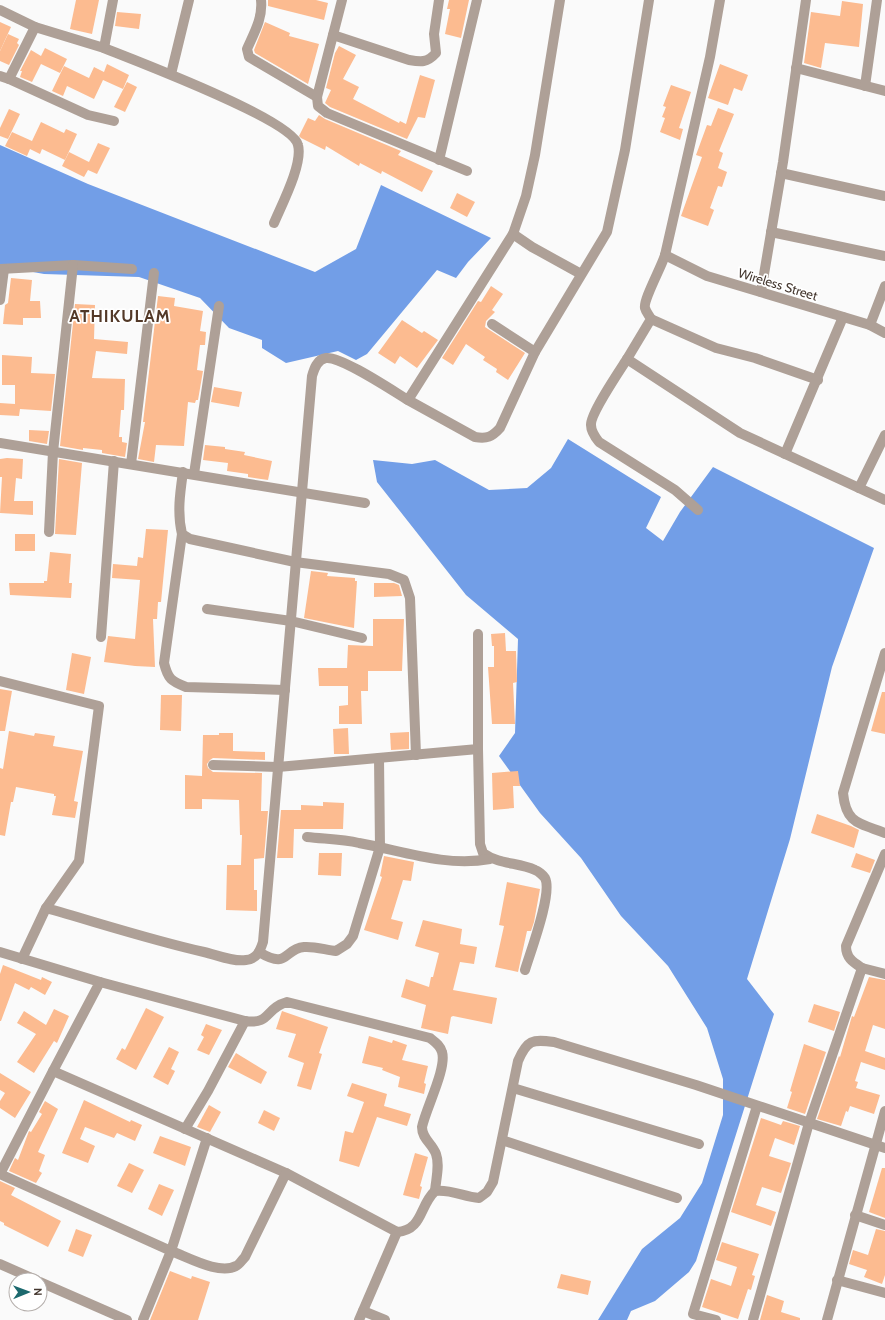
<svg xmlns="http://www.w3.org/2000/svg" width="885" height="1320" font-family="Cabin,sans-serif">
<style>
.water{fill:#729ee7}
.building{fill:#fcbb90}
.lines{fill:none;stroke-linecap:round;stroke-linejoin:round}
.minor{stroke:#aea097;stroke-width:10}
.labels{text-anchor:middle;stroke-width:3.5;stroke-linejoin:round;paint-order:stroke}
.street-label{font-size:13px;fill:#453830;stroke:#fff}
.district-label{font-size:17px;font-weight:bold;letter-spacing:1px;fill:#533928;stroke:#fff}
</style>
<rect width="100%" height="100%" fill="#fafafa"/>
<g class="water">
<polygon points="0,145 88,184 315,272 356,249 381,185 491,238 468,262 456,278 437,270 367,354 356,360 338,351 286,363 262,348 262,340 229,328 200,298 139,277 44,274 0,266"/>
<polygon points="568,439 661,497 646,528 663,541 680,512 713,467 874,548 832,667 790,839 747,979 774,1014 696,1261 689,1272 655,1301 631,1311 627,1320 598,1320 642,1249 680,1218 702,1183 723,1115 723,1079 707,1028 668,966 621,916 581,858 540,813 499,756 515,733 518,639 466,595 377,482 373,460 412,464 435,460 489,490 527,488 551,468"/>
</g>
<g class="building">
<polygon points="76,0 99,0 92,34 70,29"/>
<polygon points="268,0 316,0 328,3 324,20 268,6"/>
<polygon points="449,0 469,0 461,38 445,34 450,9 447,9"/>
<polygon points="842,1 863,4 859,47 825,43 821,68 804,63 811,12 840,16"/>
<polygon points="117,12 141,14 139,29 115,26"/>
<polygon points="0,22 11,27 0,51"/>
<polygon points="265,22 290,33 289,36 319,44 308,84 255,53 254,50"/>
<polygon points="8,34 19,39 17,43 19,45 9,65 0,61 0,51"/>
<polygon points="339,46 356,55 343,79 359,87 353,99 399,123 400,121 406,124 420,75 435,80 425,118 418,117 407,139 330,107 325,103 331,90 326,88 335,53"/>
<polygon points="45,48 67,59 60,73 41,64 32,82 20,77 22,71 20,71 31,50 41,56"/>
<polygon points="107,64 129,75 123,89 103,80 94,99 67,86 63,96 52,91 64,66 89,78 94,67 104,72"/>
<polygon points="720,64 748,75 742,91 734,88 728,105 708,98"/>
<polygon points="127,82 137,87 125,112 114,107"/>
<polygon points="671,85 691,92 679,128 683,129 680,140 660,132 665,118 662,117 666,107 663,106"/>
<polygon points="718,108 734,114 719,151 723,153 718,168 727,172 722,187 718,186 710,208 714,210 708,226 681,216 702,157 696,155 707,125 711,126"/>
<polygon points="9,109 20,114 8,139 0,136 0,128"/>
<polygon points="319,115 325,119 401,151 398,155 433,171 422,192 382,171 381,174 360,163 359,166 326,146 325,150 301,138 299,136 308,118 315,121"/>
<polygon points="41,122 64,133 66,129 77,134 65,160 42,149 40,154 30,149 27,156 5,146 12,132 32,141"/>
<polygon points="98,143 110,148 97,174 88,170 84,177 62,166 69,152 89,162"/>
<polygon points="457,193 475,202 467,217 450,208"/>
<polygon points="11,278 32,280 30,301 40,301 41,318 23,318 23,325 3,324 5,305 8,303"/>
<polygon points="491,286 503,294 492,310 495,312 486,321 485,327 525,353 508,380 496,372 497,369 483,360 485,357 466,344 453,365 442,358 478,301 481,302"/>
<polygon points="158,296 175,298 174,306 203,311 200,331 206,332 205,345 200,345 197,370 203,371 198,400 196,400 195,403 188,402 184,446 156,445 154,462 138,459 145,422 143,422"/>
<polygon points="75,304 95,305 94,339 128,342 127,354 96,351 92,378 125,379 124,410 121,410 119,437 122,437 122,442 127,443 125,457 102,453 102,450 83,448 83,450 60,446"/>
<polygon points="402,320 422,333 424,331 438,340 417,368 400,356 395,364 378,353"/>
<polygon points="2,355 32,357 31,373 55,374 51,411 20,409 19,416 0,415 0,403 15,404 15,385 2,385"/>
<polygon points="214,387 242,392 239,407 211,402"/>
<polygon points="29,430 49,431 47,444 29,441"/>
<polygon points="205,445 225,447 225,449 245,452 244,455 272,461 268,480 248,477 248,474 227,471 228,463 203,460"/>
<polygon points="7,458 23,459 22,479 16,478 14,501 33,501 33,515 0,513 2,477 0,477 0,459"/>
<polygon points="59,459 82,463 76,535 55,534"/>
<polygon points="146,529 168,530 161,602 158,602 157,619 153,619 155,667 135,666 104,662 108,636 135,639 140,580 112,578 113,564 137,566 138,557 143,558"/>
<rect x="15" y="534" width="20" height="17"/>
<polygon points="50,552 71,554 69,583 72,583 71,598 10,595 9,583 44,583 44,581 47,581"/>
<polygon points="311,571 328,573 327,576 355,578 355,581 357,581 354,628 304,618"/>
<polygon points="374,583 394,583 399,585 402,596 374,597"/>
<polygon points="373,619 404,619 402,671 368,671 368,691 361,691 362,724 339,724 339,706 348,705 348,686 319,686 318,668 347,668 348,645 373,646"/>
<polygon points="505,633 506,651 516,651 517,682 513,683 515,724 492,724 488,667 494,667 494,646 492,646 491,634"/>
<polygon points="72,653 91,657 84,694 66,690"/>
<polygon points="0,689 12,691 5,731 0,731"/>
<polygon points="882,692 885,692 885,734 871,731"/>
<polygon points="161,695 182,695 181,731 160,730"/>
<polygon points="348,728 349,754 334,754 333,729"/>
<polygon points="9,731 34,736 35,733 55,736 53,746 83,751 74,801 78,802 75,818 52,815 56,796 54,796 54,794 16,787 13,802 11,802 5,836 0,835 0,768 3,769"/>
<polygon points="409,732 409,749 391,750 390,733"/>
<polygon points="219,733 233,733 233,751 265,752 265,760 213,758 210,760 207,764 208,768 213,772 262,773 261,811 268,811 264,858 254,859 254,890 257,890 257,911 226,910 227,865 241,865 242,835 240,835 239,800 202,799 202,809 185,809 185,775 202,776 203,735 219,735"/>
<polygon points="518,771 520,786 513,786 514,808 493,810 492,773"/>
<polygon points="323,802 344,803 343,829 294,829 293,858 277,858 281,810 301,810 301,805 323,806"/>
<polygon points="817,814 851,826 859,830 854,848 811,833"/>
<polygon points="319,853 342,853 341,876 318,875"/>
<polygon points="856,853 875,860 870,873 851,867"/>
<polygon points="384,856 414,862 411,881 403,880 391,919 403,922 398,940 364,930 382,877 380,876"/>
<polygon points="507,882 540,889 534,922 531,931 527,931 518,972 495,967 504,926 499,925"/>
<polygon points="423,920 462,929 460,944 477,947 474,964 460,962 453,990 497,998 492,1024 453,1016 451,1017 448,1034 421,1028 426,1005 401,997 406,979 429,987 431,977 433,977 439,953 415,946"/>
<polygon points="3,965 41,980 42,977 52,982 45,995 31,987 29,990 15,983 1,1021 0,1021 0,974"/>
<polygon points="869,977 885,980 885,1029 873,1025 865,1051 885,1058 885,1070 861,1062 855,1081 858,1082 856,1088 880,1095 874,1114 850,1106 848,1112 846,1111 841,1126 817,1119 839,1056 840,1057 852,1016 854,1017"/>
<polygon points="814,1004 840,1012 834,1031 808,1022"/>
<polygon points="146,1008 164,1017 136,1070 116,1059 122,1048 125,1050"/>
<polygon points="54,1009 69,1016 57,1043 54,1041 34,1073 17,1062 36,1034 17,1023 24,1011 46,1025"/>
<polygon points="282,1011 328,1027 319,1053 322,1054 311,1090 297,1086 304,1063 288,1057 296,1034 276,1029"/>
<polygon points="206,1024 222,1030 209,1055 197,1050 204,1037 201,1035"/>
<polygon points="369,1036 392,1043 393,1040 407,1045 402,1060 428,1066 424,1083 426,1084 424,1094 398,1087 400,1077 382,1070 383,1068 362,1063"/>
<polygon points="804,1044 826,1052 805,1114 787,1108 792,1092 790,1091"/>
<polygon points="169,1047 179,1052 171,1069 175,1071 168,1085 153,1077"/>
<polygon points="236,1053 267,1072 261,1084 228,1067"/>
<polygon points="0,1073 31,1092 15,1118 0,1108 0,1101 5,1093 0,1090"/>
<polygon points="352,1083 387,1094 384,1106 411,1114 407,1126 377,1117 359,1167 339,1161 345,1131 353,1133 364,1102 347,1096"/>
<polygon points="84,1100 130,1122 131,1120 142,1125 135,1141 117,1133 114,1138 85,1127 80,1139 95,1146 88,1163 62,1153"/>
<polygon points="45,1101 58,1109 38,1152 45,1155 39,1171 42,1173 36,1183 9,1171 15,1158 18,1160 29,1131 31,1132 42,1114 39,1112"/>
<polygon points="209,1105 221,1112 210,1132 197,1127"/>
<polygon points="264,1110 280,1118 274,1131 258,1123"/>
<polygon points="761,1118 781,1125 783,1121 800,1126 794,1145 775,1138 769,1156 791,1163 781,1193 762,1187 756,1205 776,1212 771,1226 731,1212"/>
<polygon points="160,1136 191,1147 185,1166 153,1153"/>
<polygon points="415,1153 428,1157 420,1186 422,1187 419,1199 403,1195"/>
<polygon points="129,1163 144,1170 132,1193 117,1186"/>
<polygon points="882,1168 885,1168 885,1218 869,1212"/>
<polygon points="0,1181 15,1188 11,1195 61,1221 48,1247 4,1225 4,1223 0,1221"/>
<polygon points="159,1184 174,1190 162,1216 148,1209"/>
<polygon points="76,1229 92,1235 83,1257 68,1251"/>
<polygon points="876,1229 885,1231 885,1275 882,1284 864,1277 867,1270 849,1264 853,1250 868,1255"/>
<polygon points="722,1242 759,1254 752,1275 755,1276 751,1290 748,1289 738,1319 702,1307 711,1279 731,1286 737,1267 716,1260"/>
<polygon points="170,1271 191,1279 192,1276 210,1282 198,1320 150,1320"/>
<polygon points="561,1274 591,1281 588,1295 557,1288"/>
<polygon points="767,1295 784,1301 781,1312 800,1318 800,1320 760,1320"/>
</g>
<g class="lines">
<g class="minor">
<path d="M261,0C263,18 254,33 247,49L249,57L317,97L318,106L327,113L467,171"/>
<path d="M720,0L710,57L665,255C662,266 643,300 645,308C646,312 649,315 651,319L627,359L740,433L885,500"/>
<polyline points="0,10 35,27"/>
<path d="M333,35L409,60C421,62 427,63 436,53L434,34L439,0"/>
<path d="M104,48C134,60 293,120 298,145C303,164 282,204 274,223"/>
<polyline points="796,68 885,91"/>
<polyline points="171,74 189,0"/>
<polyline points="0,76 9,79 35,27 104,48 113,0"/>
<polyline points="9,79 88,115 114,121"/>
<polyline points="865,86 877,0"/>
<polyline points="317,97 342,0"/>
<polyline points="439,160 477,0"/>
<polyline points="781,173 885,196"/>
<polyline points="771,232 885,256"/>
<polyline points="513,234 532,247 581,274"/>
<polyline points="665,255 707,276 870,325 885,333"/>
<polyline points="0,269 73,265 132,269"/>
<polyline points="761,292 783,162 806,0"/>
<polyline points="0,300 4,269"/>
<polyline points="651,319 716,348 755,358 818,380"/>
<polyline points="492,324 535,352"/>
<polyline points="870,325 885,286"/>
<path d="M627,359C620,370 590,414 591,425C591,431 595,437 599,442L675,490L698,510"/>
<path d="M408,400L475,437C487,439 492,437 500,428L535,352L607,232L625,150L649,0"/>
<polyline points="0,443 365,503"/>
<polyline points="785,454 843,317"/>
<polyline points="131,464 154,273"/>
<path d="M183,472C180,493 177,513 182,534L190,539L295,562L389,574L404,580L410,598L416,755"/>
<polyline points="194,474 219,306"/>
<polyline points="859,488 885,435"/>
<polyline points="49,532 53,452 73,265"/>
<path d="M182,534L164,663C168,679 171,681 186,687L285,690"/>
<polyline points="207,609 291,621 362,638"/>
<polyline points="101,637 114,461"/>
<path d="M885,653L843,793C846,824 859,823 885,833"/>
<polyline points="0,681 99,706 79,861 46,908"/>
<path d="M478,749L480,844L483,853C500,865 518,862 535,870C538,871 543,875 545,878C553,893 530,953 525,970"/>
<polyline points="213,765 278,767 478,749 478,634"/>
<path d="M307,837C324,839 342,839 359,843C403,851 445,867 490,859"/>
<path d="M0,952L100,982L53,1071L286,1173L397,1232C423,1230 419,1206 435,1191C451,1189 464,1197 479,1198L487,1192L493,1182L518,1061C527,1040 532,1039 554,1042L696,1085L885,1148"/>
<path d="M259,952C289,970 283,949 304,947C314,946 326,950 336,951L347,944L353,936L380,847L379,758"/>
<path d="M22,959L46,908C99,923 151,940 204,952C217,955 233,962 246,960C257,959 260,951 263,942L312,376C314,369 317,359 326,358C341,356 393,391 408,400L513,234L526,196L535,155L560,0"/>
<path d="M862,968C853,962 846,958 846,946L885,854"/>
<path d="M100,982L245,1021C271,1025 265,1008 287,1002L430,1038C435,1042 440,1045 442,1052C447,1068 426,1108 422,1127C422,1139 432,1143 436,1154C440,1165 436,1179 435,1191"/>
<polyline points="513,1088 699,1144"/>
<polyline points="185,1129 208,1091 245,1021"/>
<path d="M207,1138L171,1251C188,1257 219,1275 236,1266C239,1265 242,1260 245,1257L286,1173"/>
<polyline points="502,1140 677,1198"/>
<polyline points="0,1174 171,1251 143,1320"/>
<polyline points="0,1174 53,1071"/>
<polyline points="855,1215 885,1225"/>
<polyline points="0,1264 36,1280"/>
<polyline points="837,1280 885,1293"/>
<polyline points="40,1282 127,1320"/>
<polyline points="363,1311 385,1320"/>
<polyline points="359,1320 397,1232"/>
<polyline points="716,1320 693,1314 757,1106"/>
<polyline points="753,1320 809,1123 862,968 885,974"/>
<polyline points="827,1320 885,1111"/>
</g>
</g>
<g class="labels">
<g class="street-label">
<text transform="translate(778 284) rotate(17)" y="5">Wireless Street</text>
</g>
<g class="district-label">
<text x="120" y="322">ATHIKULAM</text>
</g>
</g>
<g transform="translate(28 1292) rotate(89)"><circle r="19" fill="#ffffff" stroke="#b5afac"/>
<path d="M0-3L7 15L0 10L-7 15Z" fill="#1c696e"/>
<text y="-6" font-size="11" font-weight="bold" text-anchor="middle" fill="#453830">N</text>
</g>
</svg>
